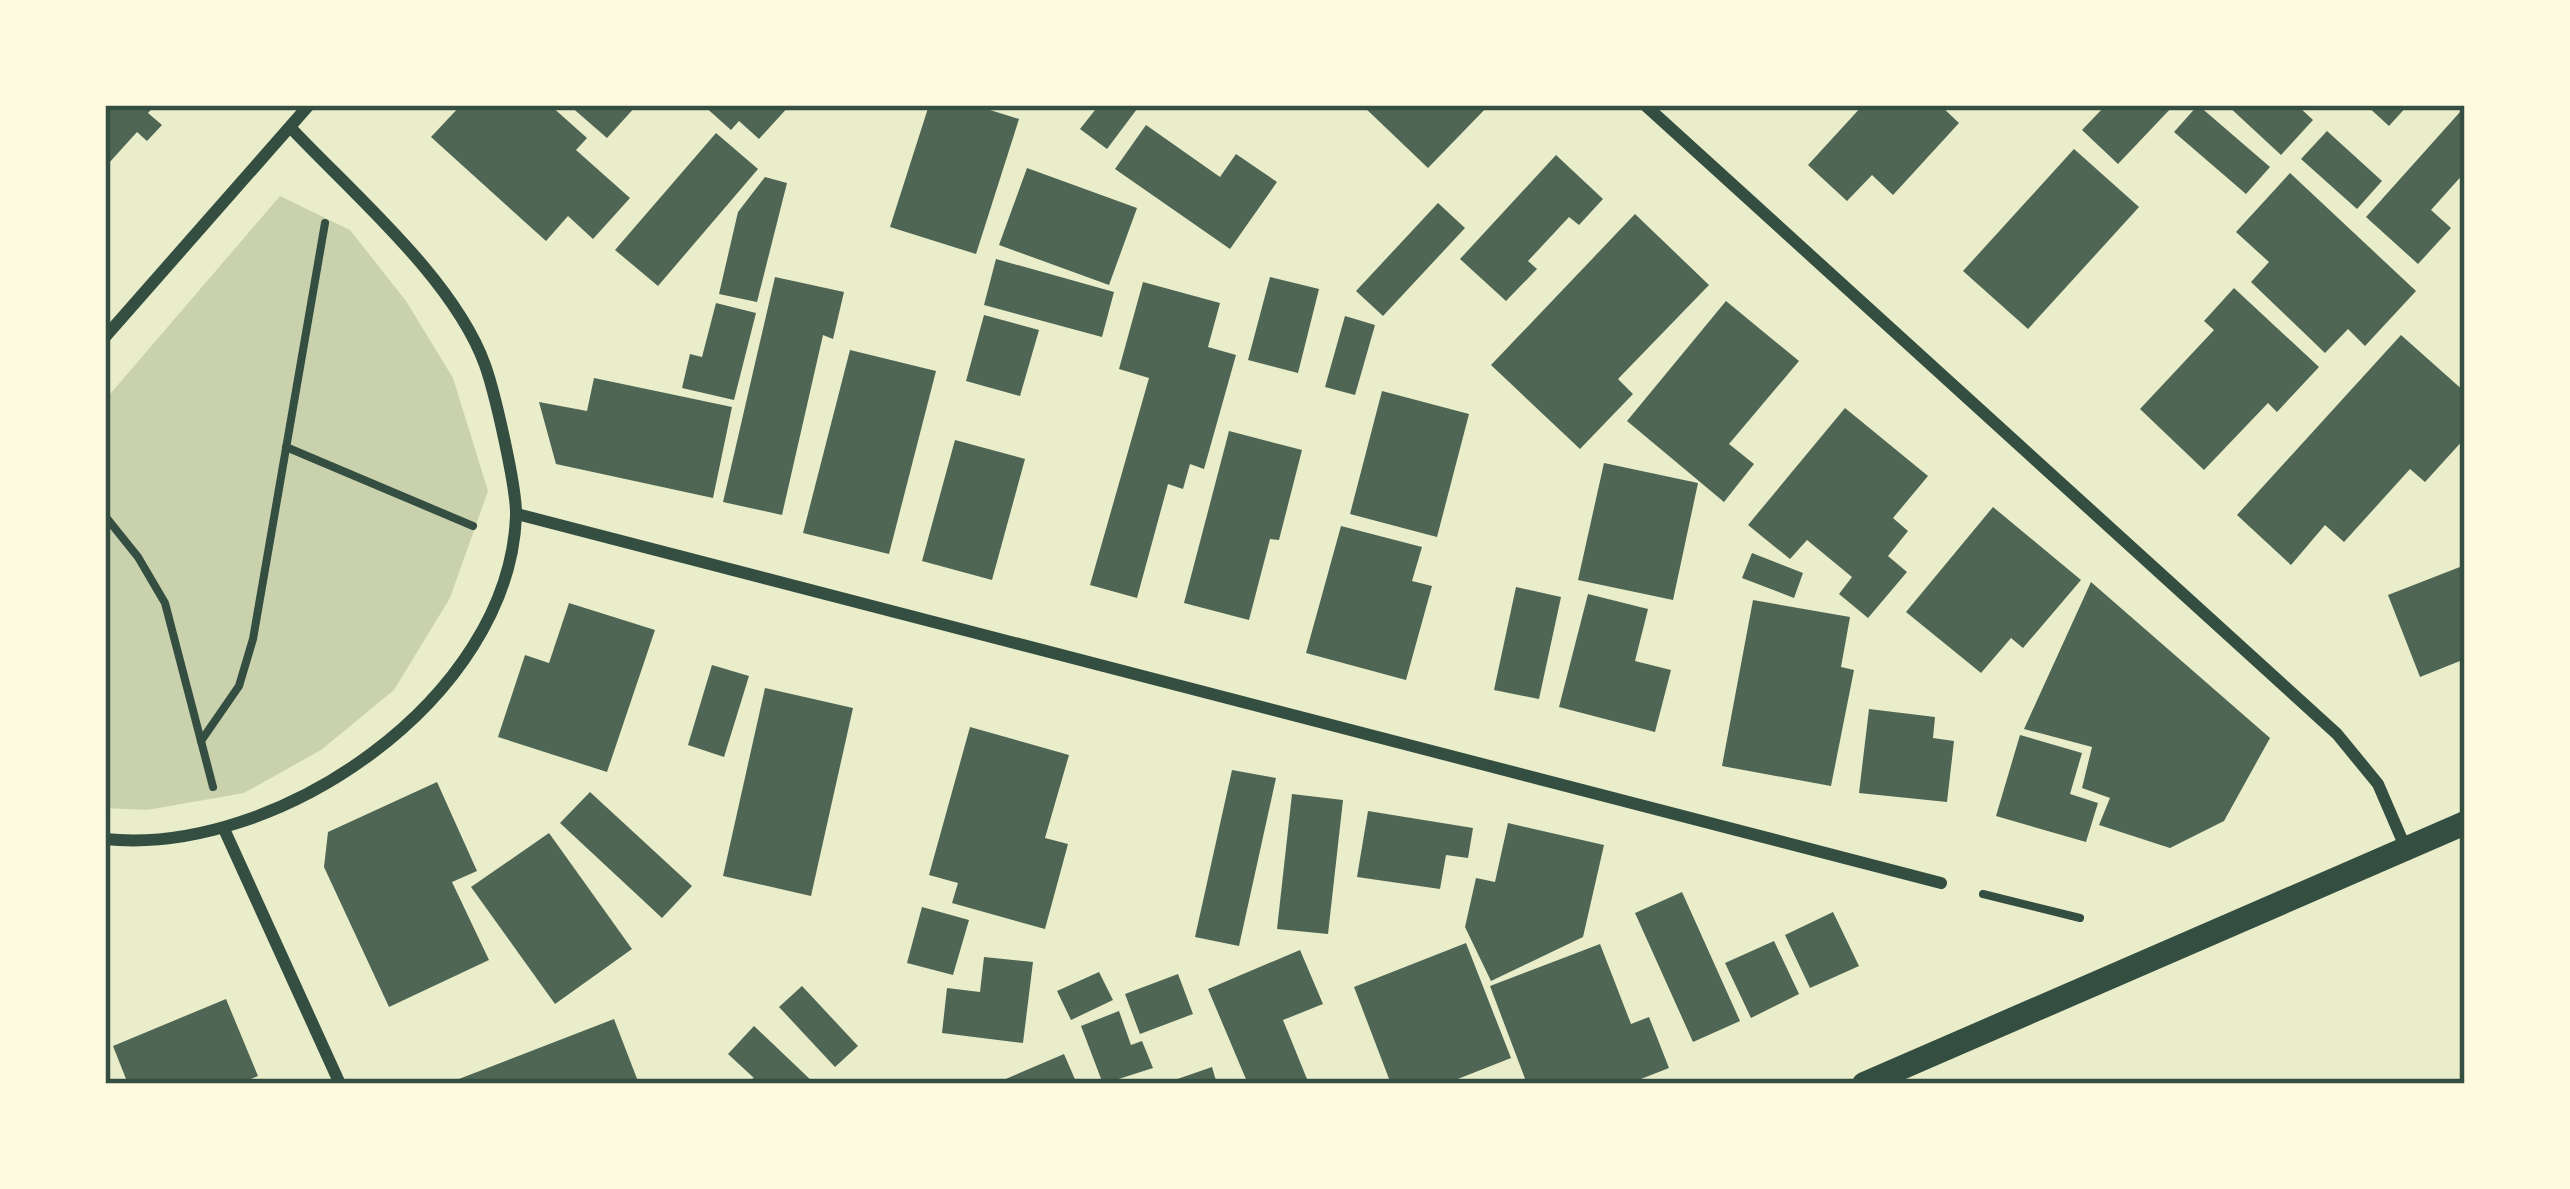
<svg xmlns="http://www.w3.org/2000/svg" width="2570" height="1189" font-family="Inter,sans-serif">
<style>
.green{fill:#cad2ad}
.building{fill:#4f6655}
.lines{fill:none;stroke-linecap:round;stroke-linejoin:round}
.path{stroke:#344e41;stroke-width:8}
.minor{stroke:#344e41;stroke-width:12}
.secondary{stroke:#344e41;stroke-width:24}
.neatline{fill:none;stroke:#344e41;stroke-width:4.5}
</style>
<rect width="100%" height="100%" fill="#e9edc9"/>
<polygon class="green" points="280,196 350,230 406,301 453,378 488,491 450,598 394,690 321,750 244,793 147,810 105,808 105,400"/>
<g class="building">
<polygon points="105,105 155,105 148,113 162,125 147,141 137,132 108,164"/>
<polygon points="461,105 550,105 587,138 576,150 630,198 593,239 568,216 546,241 431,137"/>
<polygon points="569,105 637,105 607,138"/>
<polygon points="703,105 790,105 759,139 739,121 731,130"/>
<polygon points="929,105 974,105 1019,119 976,254 890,227"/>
<polygon points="1099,105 1140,105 1107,149 1080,129"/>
<polygon points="1362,105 1489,105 1428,168"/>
<polygon points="1863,105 1940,105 1959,123 1893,195 1872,175 1847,201 1808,165"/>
<polygon points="2106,105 2174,105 2118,164 2082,130"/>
<polygon points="2198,105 2270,167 2246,194 2174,132"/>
<polygon points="2227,105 2297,105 2313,120 2281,155"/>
<polygon points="2366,105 2408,105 2389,126"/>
<polygon points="2460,112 2465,116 2465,172 2431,210 2451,228 2418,264 2366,217"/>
<polygon points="1146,125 1220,177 1236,154 1277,182 1230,249 1115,169"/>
<polygon points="2327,131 2382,181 2357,209 2301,159"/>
<polygon points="716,133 758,169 658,286 615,250"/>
<polygon points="2074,149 2139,207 2028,329 1963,271"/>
<polygon points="1556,155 1603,199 1579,225 1569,217 1528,261 1537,269 1506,301 1460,259"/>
<polygon points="1027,168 1137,208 1109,285 999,245"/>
<polygon points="2290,173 2416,291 2365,346 2348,329 2325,353 2251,282 2269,262 2236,232"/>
<polygon points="765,177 787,183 757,302 719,294 738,212"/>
<polygon points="1438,203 1465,228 1383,316 1356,291"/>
<polygon points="1635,214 1709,285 1618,379 1633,394 1580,449 1491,365"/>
<polygon points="996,259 1114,292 1102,337 984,305"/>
<polygon points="775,277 844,292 833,339 823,335 782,515 723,502"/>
<polygon points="1270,277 1319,289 1298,373 1248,360"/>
<polygon points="1143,282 1220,303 1208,347 1236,355 1204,469 1190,464 1183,489 1168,484 1137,598 1090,585 1149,378 1119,369"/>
<polygon points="2234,288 2319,367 2277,412 2268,403 2204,470 2140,409 2214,330 2204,321"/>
<polygon points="1726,301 1799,361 1729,444 1754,464 1724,502 1627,421"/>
<polygon points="716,303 756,313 734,400 682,388 690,354 702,357"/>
<polygon points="984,315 1039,330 1020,396 966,381"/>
<polygon points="1345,316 1375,325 1355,395 1325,387"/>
<polygon points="2401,335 2465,392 2465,438 2425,482 2410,469 2344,542 2325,525 2291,565 2237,515"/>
<polygon points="850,350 936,371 889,554 803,533"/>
<polygon points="594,378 732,407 713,498 556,464 539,402 587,411"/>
<polygon points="1382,391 1469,414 1437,537 1350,514"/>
<polygon points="1845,408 1928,476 1893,518 1908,531 1888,556 1907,572 1868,618 1839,594 1852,577 1807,540 1790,559 1748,525"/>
<polygon points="1229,431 1302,450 1279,540 1270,539 1249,620 1184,603"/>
<polygon points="955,440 1025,459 992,580 922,561"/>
<polygon points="1604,463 1698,483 1673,600 1578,580"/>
<polygon points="1993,507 2081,580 2023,648 2011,638 1981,673 1906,612"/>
<polygon points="1341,526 1422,547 1412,581 1432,586 1406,680 1306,653"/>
<polygon points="1752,553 1803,573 1794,598 1742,578"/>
<polygon points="2465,565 2465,659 2420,677 2388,595"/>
<polygon points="2091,582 2270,738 2224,821 2170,848 2099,825 2110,798 2082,788 2092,747 2024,729"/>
<polygon points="1516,587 1561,597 1539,699 1494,690"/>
<polygon points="1588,594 1648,609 1635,661 1671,670 1655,732 1559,707"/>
<polygon points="1753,600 1850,617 1841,667 1854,670 1831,786 1722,766"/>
<polygon points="569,603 655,630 607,772 498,737 525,655 549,663"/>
<polygon points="712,665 749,676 724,757 688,745"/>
<polygon points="765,688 853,708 811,896 723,876"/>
<polygon points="1869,709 1935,717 1933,738 1954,741 1947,802 1859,793"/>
<polygon points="970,727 1069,755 1045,838 1068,844 1045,929 952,903 958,883 929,875"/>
<polygon points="2020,735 2082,753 2070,794 2098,803 2086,842 1996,816"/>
<polygon points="1232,770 1276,778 1239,946 1195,937"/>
<polygon points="437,782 477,871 452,882 489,960 389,1007 324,867 328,832"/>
<polygon points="590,792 692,886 662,918 560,823"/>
<polygon points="1292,794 1343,800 1328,934 1277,929"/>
<polygon points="1368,811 1473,828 1468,858 1446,855 1440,889 1357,877"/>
<polygon points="1508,823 1604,845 1583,937 1491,981 1465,927 1476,878 1495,882"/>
<polygon points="549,833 632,949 555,1004 471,887"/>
<polygon points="1682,892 1740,1021 1693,1042 1635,913"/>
<polygon points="922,907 969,920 953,975 907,963"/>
<polygon points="1833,912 1859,966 1810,988 1785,935"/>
<polygon points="1774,941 1799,994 1751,1018 1725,963"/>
<polygon points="1466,943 1511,1058 1445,1084 1391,1084 1354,987"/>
<polygon points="1600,944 1631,1024 1649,1017 1669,1068 1628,1084 1527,1084 1490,986"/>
<polygon points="1300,950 1323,1004 1283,1020 1309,1084 1248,1084 1208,989"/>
<polygon points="984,957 1033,962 1023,1043 942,1033 947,988 980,992"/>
<polygon points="1099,972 1113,1000 1071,1020 1057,991"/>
<polygon points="1178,974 1193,1014 1140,1034 1125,994"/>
<polygon points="802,986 858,1046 835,1067 779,1007"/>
<polygon points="226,999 258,1076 239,1084 128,1084 113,1046"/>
<polygon points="1119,1011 1131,1045 1142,1041 1153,1068 1103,1084 1081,1026"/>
<polygon points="614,1019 639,1084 446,1084"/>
<polygon points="754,1026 815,1084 740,1084 754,1078 728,1054"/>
<polygon points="1064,1054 1077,1084 994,1084"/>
<polygon points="1212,1067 1217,1084 1166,1084 1166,1083"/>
</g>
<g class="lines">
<g class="path">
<polyline points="286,447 473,526"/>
<polyline points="105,516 138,557 165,603 213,787"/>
<polyline points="201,741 239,686 253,639 325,223"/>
<polyline points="1983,894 2080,918"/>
</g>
<g class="minor">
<polyline points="1645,105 2337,734 2378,784 2406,849"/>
<polyline points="105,337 309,105"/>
<polyline points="517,514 1941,883"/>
<polyline points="224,829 340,1084"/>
<path d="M105,839C277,857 509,699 516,516C517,489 495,393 485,365C454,279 352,193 290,127"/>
</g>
<polyline class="secondary" points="1864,1084 2465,823"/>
</g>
<rect width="2570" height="1189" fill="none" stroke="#fefae0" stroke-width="216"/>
<rect x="108" y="108" width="2354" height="973" class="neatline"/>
</svg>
